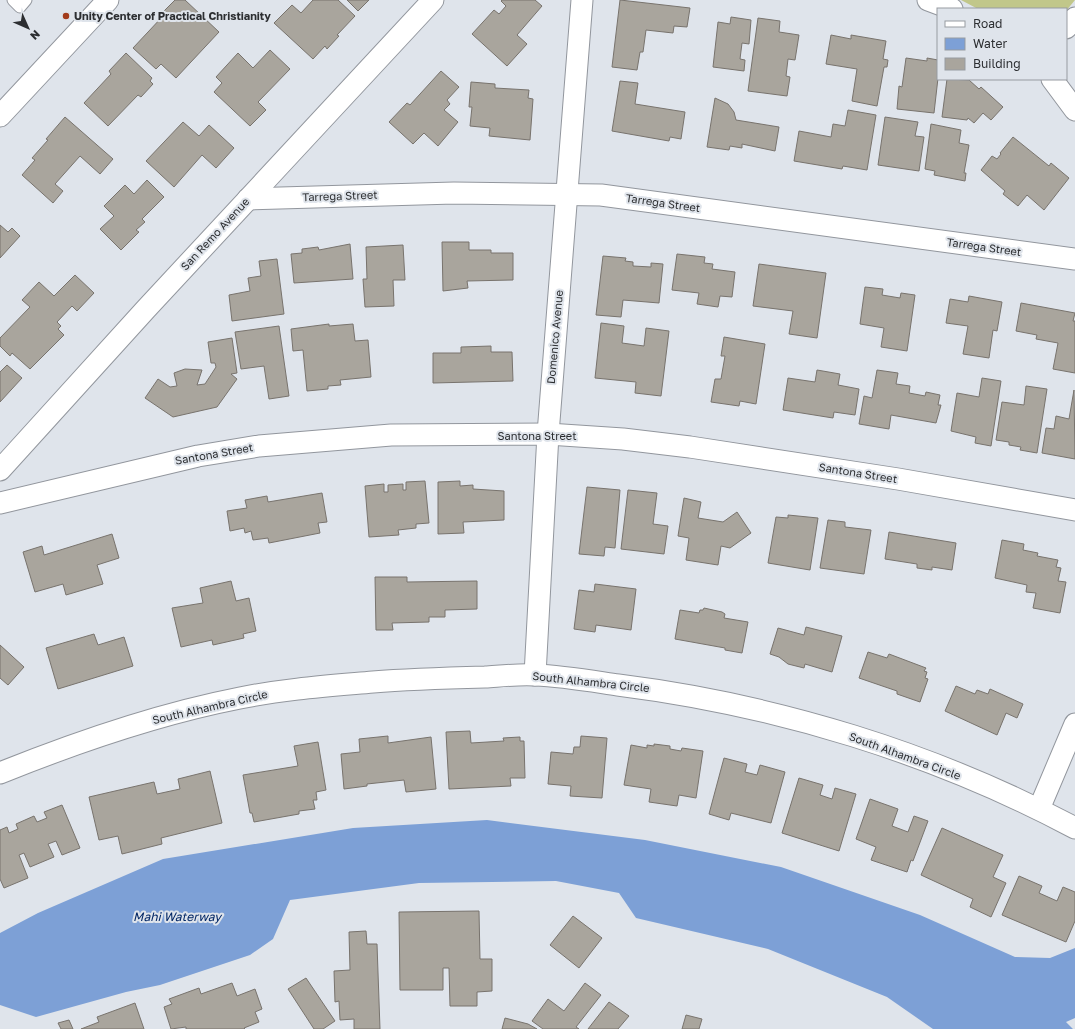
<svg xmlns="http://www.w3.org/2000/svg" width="1075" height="1029" font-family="'Golos Text',sans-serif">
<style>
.green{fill:#c1c78a}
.water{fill:#7da0d6}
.building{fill:#a9a59d;stroke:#78736d}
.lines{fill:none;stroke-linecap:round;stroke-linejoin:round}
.service-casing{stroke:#92969d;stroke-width:13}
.minor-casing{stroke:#92969d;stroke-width:23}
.service{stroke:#fff;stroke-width:11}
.minor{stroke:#fff;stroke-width:21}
.poi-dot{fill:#a23b1b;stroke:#dfe4eb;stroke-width:1.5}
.labels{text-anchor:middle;stroke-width:4;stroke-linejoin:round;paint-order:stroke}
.poi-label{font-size:11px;font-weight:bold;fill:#2c2e31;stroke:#dfe4eb;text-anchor:start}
.street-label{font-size:11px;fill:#2c2e31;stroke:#dfe4eb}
.water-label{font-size:12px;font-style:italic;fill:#002564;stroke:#dfe4eb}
</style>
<rect width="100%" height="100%" fill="#dfe4eb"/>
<polygon class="green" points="961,0 1075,0 1066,11 1066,9 978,9"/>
<polygon class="water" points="487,820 645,840 781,867 920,915 1015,957 1050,958 1075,948 1075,1018 1066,1022 1073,1029 933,1029 887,997 768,949 636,918 619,893 556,881 419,883 290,900 273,939 250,955 160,985 126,992 36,1017 0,1005 0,933 38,913 163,859 353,828"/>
<g class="building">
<polygon points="175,0 185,0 219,32 176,78 161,64 156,69 133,48 163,16 161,14"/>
<polygon points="313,0 338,0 355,16 337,35 339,36 327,49 325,46 313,59 274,23 292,5 301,13"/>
<polygon points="347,0 369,0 358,11"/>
<polygon points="502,0 535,0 542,6 517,35 527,44 507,66 472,34 494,10 499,14 506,6 501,1"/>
<polygon points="620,0 690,8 687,27 674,26 673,33 646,30 643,52 640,52 637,70 612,67"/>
<polygon points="731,17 751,20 749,44 742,43 740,59 745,60 744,71 713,67 718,22 730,24"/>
<polygon points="758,18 780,21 779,32 799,35 795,60 788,59 786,76 790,77 787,96 748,91"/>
<polygon points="831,35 851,39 851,35 886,41 883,59 888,60 887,67 884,67 877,106 852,101 857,69 826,64"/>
<polygon points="270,50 290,69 258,102 266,110 250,126 214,92 222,83 216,77 238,53 253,68"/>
<polygon points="126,53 152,78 150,81 153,84 141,97 138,95 108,126 84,103 111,74 109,71"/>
<polygon points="906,58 927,61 927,58 938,60 938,78 934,113 897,109 899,86 902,87"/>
<polygon points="441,71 459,87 447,100 450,104 444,110 458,122 438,146 424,133 413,144 389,122 407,103 410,105"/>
<polygon points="947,79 969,80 979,89 981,87 1003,107 991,120 983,113 974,123 968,118 967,120 942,117"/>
<polygon points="620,81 638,83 635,104 685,112 681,139 670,137 669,141 612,131"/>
<polygon points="471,82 495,84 495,88 529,90 528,98 533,99 530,140 489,136 490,128 470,126 472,107 469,107"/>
<polygon points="715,98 728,104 734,112 736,120 779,127 775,151 742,144 742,148 730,146 729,150 707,147"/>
<polygon points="848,110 876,115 867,170 843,166 842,169 794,161 799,131 831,137 833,124 845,126"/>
<polygon points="65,117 113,159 100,174 80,156 55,184 63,191 53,203 22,175 35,160 32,158 48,140 46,139"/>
<polygon points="885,117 918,122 915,136 924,137 919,171 878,165"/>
<polygon points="183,122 199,136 209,125 234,148 216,168 202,155 174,187 146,161"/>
<polygon points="931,124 961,130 959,143 969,145 964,173 966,173 965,181 934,175 935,171 925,169"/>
<polygon points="1013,137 1049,166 1051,163 1069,178 1044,210 1027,195 1018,206 1003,194 1005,191 981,170 992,156 997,159 1001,154 1000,153"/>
<polygon points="147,180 164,197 142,219 145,222 136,230 139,232 121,250 100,229 114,216 104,206 125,185 134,194"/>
<polygon points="0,225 8,232 12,228 20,236 0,258"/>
<polygon points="442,242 469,242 469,250 491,250 491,253 513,253 513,280 467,281 468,288 443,291"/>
<polygon points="350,244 353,279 294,283 291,254 302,253 302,249 318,247 319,250"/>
<polygon points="403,245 405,280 393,280 394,306 365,307 363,279 367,279 366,247"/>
<polygon points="677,254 705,257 704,263 713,264 712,269 735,272 732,297 720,296 718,307 697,304 699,293 672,290"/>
<polygon points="603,256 626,258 625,261 633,262 633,266 651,267 651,263 663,264 659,303 623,300 621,317 596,315"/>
<polygon points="277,259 284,314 232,321 229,295 250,291 248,278 261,276 259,261"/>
<polygon points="759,264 826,273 817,338 789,334 793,311 753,306"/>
<polygon points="75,275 94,293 77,311 72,306 57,322 61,326 58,329 64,335 30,369 12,353 10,356 0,346 0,338 30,307 22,300 39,282 54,296"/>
<polygon points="865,287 883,289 882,295 900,298 901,293 915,295 907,351 881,347 884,328 860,324"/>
<polygon points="969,296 1002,302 997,331 993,330 989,358 963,354 968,326 946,323 950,299 968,302"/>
<polygon points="1021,303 1075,313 1073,321 1075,321 1075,373 1053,369 1058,343 1036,339 1037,335 1016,331"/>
<polygon points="601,323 624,326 622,343 644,346 646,328 669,331 661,396 635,393 636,382 595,378"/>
<polygon points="329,324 329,326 353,324 355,341 368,340 371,377 340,380 341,385 328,386 328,389 307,391 303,350 293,351 291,329"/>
<polygon points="279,326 289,396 269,399 264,366 241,369 235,332"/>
<polygon points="724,337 765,344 756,404 740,401 739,406 711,402 715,379 721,379 725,356 721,356"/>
<polygon points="232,338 237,373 231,374 237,379 217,407 173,417 145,398 158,379 170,387 177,386 174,373 185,369 202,370 197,385 205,384 216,367 215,363 211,363 208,342"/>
<polygon points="491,346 491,352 512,352 513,381 433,383 433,353 461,353 461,347"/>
<polygon points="7,365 22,378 0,402 0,372"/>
<polygon points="817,370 840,374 838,385 859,389 855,415 834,412 833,418 783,410 788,378 815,382"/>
<polygon points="877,370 898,373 896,384 910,386 909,393 925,396 926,392 940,395 938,405 941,405 936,423 891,415 889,429 859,424 864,396 872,398"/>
<polygon points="982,378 1001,381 991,446 975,443 976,437 951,431 957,393 979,397"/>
<polygon points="1026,386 1047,389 1037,453 1020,450 1021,447 1009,445 1009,442 996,440 1002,402 1024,405"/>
<polygon points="1074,390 1075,459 1042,453 1046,428 1054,429 1056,416 1069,419"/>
<polygon points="425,481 429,523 416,524 416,528 398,530 399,535 369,537 365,486 384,484 384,492 388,492 388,485 403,484 403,490 406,490 406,482"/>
<polygon points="460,481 460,486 473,485 473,489 504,491 504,520 463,522 464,533 438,534 438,482"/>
<polygon points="587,487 620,490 615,548 605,547 604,556 579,554"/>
<polygon points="628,490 657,493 653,524 668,526 664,554 621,549"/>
<polygon points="322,493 327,522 318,523 320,533 269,543 268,538 253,540 251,531 245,533 244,528 230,531 227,511 247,508 245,500 267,496 268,502"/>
<polygon points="684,498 701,502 698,518 723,522 737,512 751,533 730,548 721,546 718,565 686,560 689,538 678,536"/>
<polygon points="788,515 818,518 810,570 768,563 776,517 788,518"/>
<polygon points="828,520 845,522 845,527 871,530 864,574 820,568"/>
<polygon points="889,532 956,543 952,570 932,567 932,570 917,568 917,564 885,559"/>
<polygon points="112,534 119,558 97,565 103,584 66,595 63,584 35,592 23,552 42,546 44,555"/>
<polygon points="1002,540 1024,544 1023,550 1038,553 1037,556 1058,560 1056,567 1061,568 1058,581 1066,582 1060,613 1033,608 1036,593 1026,592 1027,585 995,578"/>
<polygon points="375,577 407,577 407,582 477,581 477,609 445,610 445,617 429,617 429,622 392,623 393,630 376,630"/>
<polygon points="231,581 236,601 249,598 256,631 243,634 244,638 213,645 212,640 181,647 172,608 203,603 200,588"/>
<polygon points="595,584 636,589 631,630 596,625 595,632 574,629 579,590 594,592"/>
<polygon points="704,608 722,612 725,614 724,618 748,622 742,653 725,650 725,648 675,639 680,610 699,613 700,610 703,610"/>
<polygon points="806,627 842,636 832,672 805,664 804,668 788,664 779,657 770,654 778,628 804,635"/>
<polygon points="94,634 98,645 124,637 133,666 58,689 46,648"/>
<polygon points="0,645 24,667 8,685 0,678"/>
<polygon points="868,652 887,658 889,654 926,668 924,671 927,672 925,678 928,679 920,702 897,694 897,691 859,678"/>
<polygon points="956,686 975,694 977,690 988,694 990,689 1023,704 1017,718 1006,713 997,735 945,711"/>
<polygon points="470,731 471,743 504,741 503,738 520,737 520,741 524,741 525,778 510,778 511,786 449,789 446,732"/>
<polygon points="388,736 388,743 431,737 436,789 406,792 404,780 367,784 367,786 344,789 341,754 360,752 359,739"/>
<polygon points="581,736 607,738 602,798 570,796 571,786 548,784 551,752 573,754 574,747 580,747"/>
<polygon points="318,742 326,790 316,792 317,800 313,800 315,809 299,811 299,814 254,822 252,813 250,813 243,775 298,766 294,746"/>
<polygon points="654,744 670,746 670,749 681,751 682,748 703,751 696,798 679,795 677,806 649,802 651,789 624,785 631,745 647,748 647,745 654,746"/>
<polygon points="724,758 747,764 745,772 757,775 760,765 785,772 771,823 731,813 729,820 709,814"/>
<polygon points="210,771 222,823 161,838 162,844 122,854 118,836 99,840 89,797 154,782 157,794 180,789 178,779"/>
<polygon points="799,778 823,785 820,795 832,799 835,788 856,794 839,851 782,833"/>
<polygon points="870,799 898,809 892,826 908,832 914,816 928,821 913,861 911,860 907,872 871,860 876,847 856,839"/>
<polygon points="62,805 80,848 62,855 56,841 48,844 54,857 30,867 24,853 19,855 28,878 4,888 0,879 0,830 7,827 9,833 18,829 16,824 34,816 37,822 47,818 44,812"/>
<polygon points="942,828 1003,855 993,877 1006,883 991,917 970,907 973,899 921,875"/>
<polygon points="1019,876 1042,886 1039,893 1057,901 1063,887 1075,892 1075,921 1066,942 1002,915"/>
<polygon points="479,911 480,959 492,959 492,991 477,992 477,1006 450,1006 449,968 443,968 443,990 400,990 399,912"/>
<polygon points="573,916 602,938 579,968 550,945"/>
<polygon points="366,931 367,944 377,944 380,1029 354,1029 354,1019 340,1020 339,1001 335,1002 334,971 350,970 349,932"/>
<polygon points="306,978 335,1021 323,1029 314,1029 288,989"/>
<polygon points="232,983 237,996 255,989 262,1009 255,1012 259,1022 244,1028 245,1029 186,1029 186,1027 171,1029 164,1007 172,1004 169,999 199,988 201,994"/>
<polygon points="585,983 601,995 576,1027 579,1029 543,1029 532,1021 548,999 564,1011"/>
<polygon points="609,1002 629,1016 618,1029 588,1029"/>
<polygon points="135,1003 144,1029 81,1029 99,1022 97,1017"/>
<polygon points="686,1015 702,1019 699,1029 682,1029"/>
<polygon points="505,1018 528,1024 537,1029 502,1029"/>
<polygon points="69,1020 73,1029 61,1029 58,1023"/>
</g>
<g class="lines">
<defs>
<polyline id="service" points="13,0 20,7 26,0"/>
<g id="minor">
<polyline points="928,0 952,9"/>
<polyline points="1066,28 1075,18"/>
<polyline points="1052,79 1075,110"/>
<polyline points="0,116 108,0"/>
<polyline points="248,199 454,193 601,195 1075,259"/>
<polyline points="0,470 146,309 433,0"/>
<polyline points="0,503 198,456 259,446 391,435 548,434 623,439 690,447 898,479 1075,510"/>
<polyline points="535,675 548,434 582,0"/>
<path d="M0,773C77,742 158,714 240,698C284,689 328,686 373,682C410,679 447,678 485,677C501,676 519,674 535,675C563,676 591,681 618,685C777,705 934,753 1075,828"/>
<polyline points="1039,809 1075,724"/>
</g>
</defs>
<use href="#service" class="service-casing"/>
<use href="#minor" class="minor-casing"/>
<use href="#service" class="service"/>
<use href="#minor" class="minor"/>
</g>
<circle class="poi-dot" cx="66" cy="16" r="4"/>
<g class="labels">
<g class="poi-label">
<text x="74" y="20">Unity Center of Practical Christianity</text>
</g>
<g class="street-label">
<text transform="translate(340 196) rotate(-2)" y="4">Tarrega Street</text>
<text transform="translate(663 203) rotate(8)" y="4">Tarrega Street</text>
<text transform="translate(215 234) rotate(-47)" y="4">San Remo Avenue</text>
<text transform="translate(984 247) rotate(8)" y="4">Tarrega Street</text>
<text transform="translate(555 337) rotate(-85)" y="4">Domenico Avenue</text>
<text x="537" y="440">Santona Street</text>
<text transform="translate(214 454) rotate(-10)" y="4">Santona Street</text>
<text transform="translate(858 473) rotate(9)" y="4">Santona Street</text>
<text transform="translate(591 682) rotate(6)" y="4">South Alhambra Circle</text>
<text transform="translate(210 707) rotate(-13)" y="4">South Alhambra Circle</text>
<text transform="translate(905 756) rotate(20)" y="4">South Alhambra Circle</text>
</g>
<g class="water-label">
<text x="177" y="921">Mahi Waterway</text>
</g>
</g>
<rect x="937" y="8" width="130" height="72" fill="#dfe4eb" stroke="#979ba1"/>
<rect x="945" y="21" width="20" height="6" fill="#ffffff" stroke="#979ba1"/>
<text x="973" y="28" font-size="12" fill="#2c2e31">Road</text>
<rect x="945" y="38" width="20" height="12" fill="#7da0d6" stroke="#979ba1"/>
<text x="973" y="48" font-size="12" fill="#2c2e31">Water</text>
<rect x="945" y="58" width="20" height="12" fill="#a9a59d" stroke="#979ba1"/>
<text x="973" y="68" font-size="12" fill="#2c2e31">Building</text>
<g transform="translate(28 28) rotate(135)" stroke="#dfe4eb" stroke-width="3" paint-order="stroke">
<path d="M0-3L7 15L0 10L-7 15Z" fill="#2c2e31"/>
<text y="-6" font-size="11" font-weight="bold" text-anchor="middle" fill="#2c2e31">N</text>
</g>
</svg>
